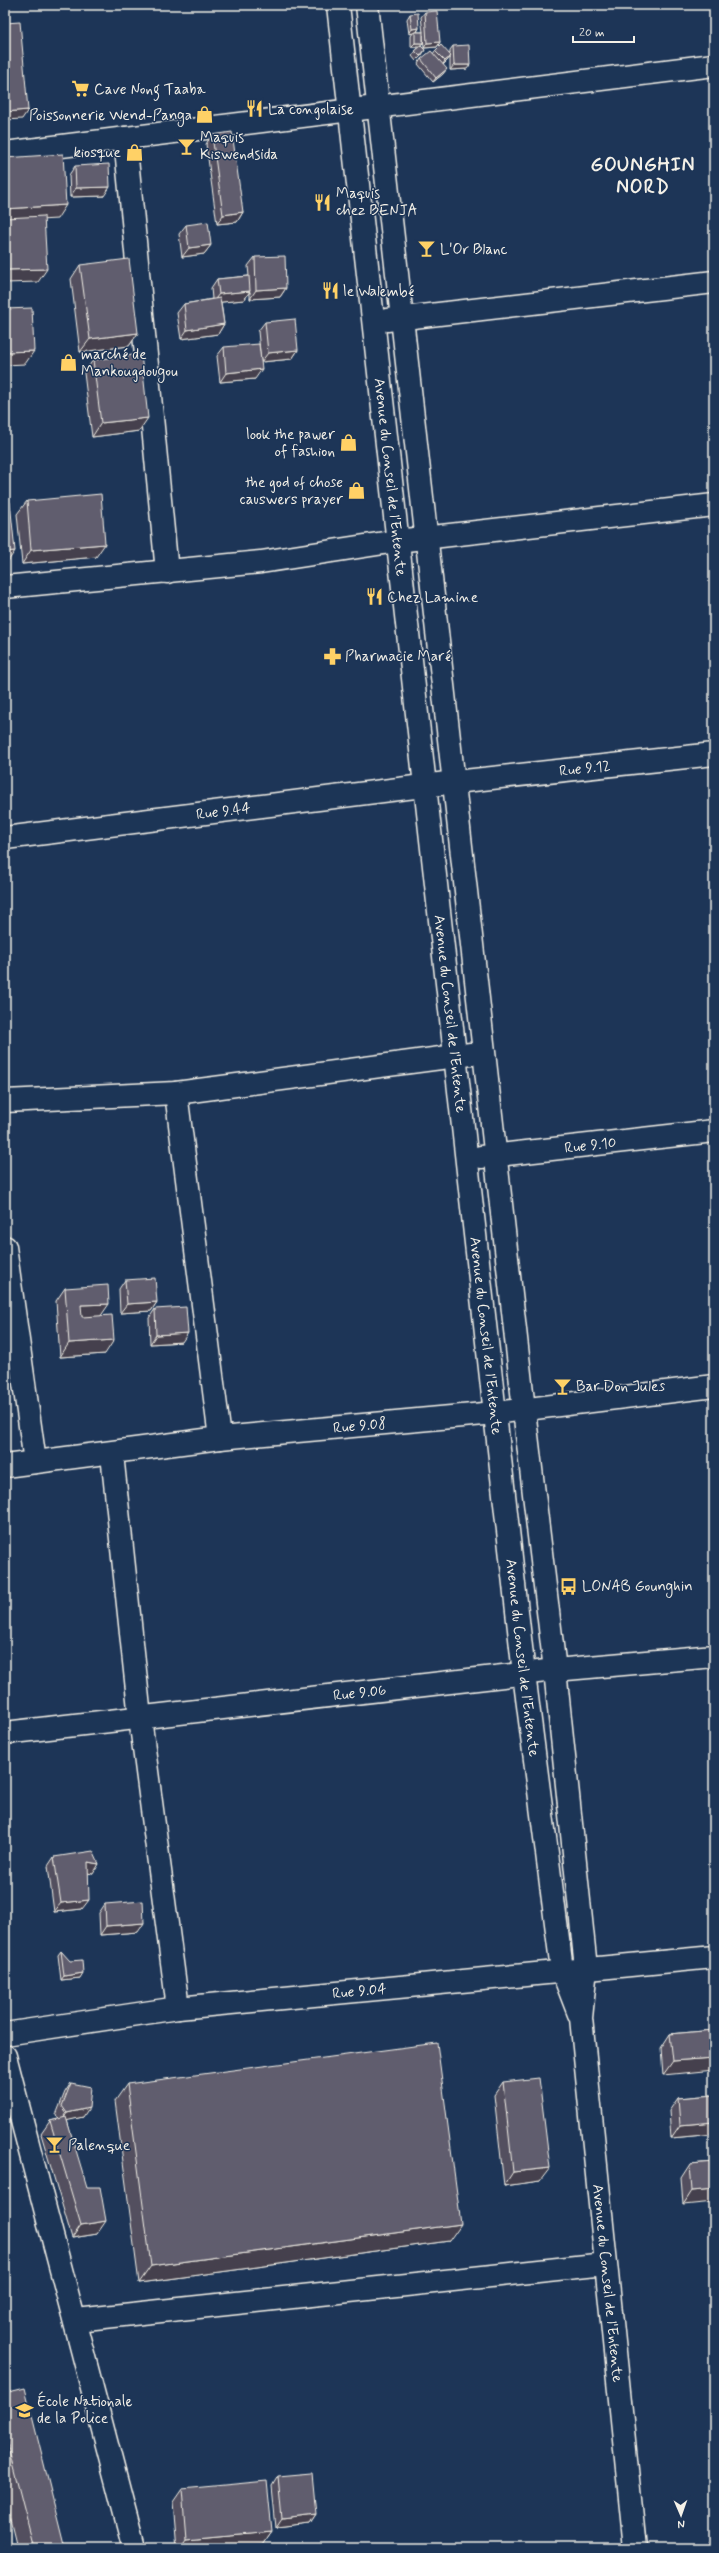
<svg xmlns="http://www.w3.org/2000/svg" width="719" height="2553" font-family="Mynerve,sans-serif">
<style>
.lines{fill:none;stroke-linecap:round;stroke-linejoin:round}
.minor-casing{stroke:#f4f1e8;stroke-width:25}
.major-casing{stroke:#f4f1e8;stroke-width:25}
.minor{stroke:#1d3557;stroke-width:22}
.major{stroke:#1d3557;stroke-width:22}
.wall{fill:#53505f;stroke:#f4f1e8}
.shaded-wall{fill:#44414d;stroke:#f4f1e8}
.building{fill:#615d6e;stroke:#f4f1e8}
.labels{text-anchor:middle;stroke-width:3;stroke-linejoin:round;paint-order:stroke}
.poi-label{font-size:15px;fill:#f4f1e8;stroke:#1d3557;text-anchor:start}
.street-label{font-size:15px;fill:#f4f1e8;stroke:#1d3557}
.district-label{font-size:19px;font-weight:bold;letter-spacing:1px;fill:#f4f1e8;stroke:#1d3557}
</style>
<rect width="100%" height="100%" fill="#1d3557"/>
<filter id="ink" filterUnits="userSpaceOnUse"><feTurbulence type="fractalNoise" baseFrequency=".025" numOctaves="2"/><feDisplacementMap in="SourceGraphic" scale="8" xChannelSelector="R" yChannelSelector="G"/><feConvolveMatrix kernelMatrix="1 2 1 2 8 2 1 2 1" color-interpolation-filters="sRGB"/></filter>
<g filter="url(#ink)">
<g class="lines">
<defs>
<g id="minor">
<path id="s1" d="M338,5L524,1674L562,1970L579,2014"/>
<path id="s2" d="M367,5L524,1410L555,1670L586,1968L581,2018L635,2548"/>
<polyline points="125,138 167,572"/>
<polyline points="5,153 714,65"/>
<polyline points="387,320 714,282"/>
<polyline points="5,587 261,562 397,541 714,505"/>
<path id="s3" d="M5,838L455,782L714,754"/>
<polyline points="176,1093 220,1438"/>
<polyline points="5,1101 176,1093 471,1054"/>
<path id="s4" d="M481,1157L714,1131"/>
<polyline points="5,1247 35,1462"/>
<polyline points="112,1454 140,1718 178,2008"/>
<path id="s5" d="M5,1466L220,1438L495,1413L714,1386"/>
<path id="s6" d="M5,1733L555,1670L714,1656"/>
<polyline points="5,2056 134,2548"/>
<polyline points="76,2320 605,2264"/>
</g>
<g id="major">
<path id="s7" d="M5,2034L178,2008L714,1957"/>
</g>
</defs>
<use href="#minor" class="minor-casing"/>
<use href="#major" class="major-casing"/>
<use href="#minor" class="minor"/>
<use href="#major" class="major"/>
</g>
<g class="wall">
<polygon points="425,12 440,42 437,47 424,48 423,35 421,46 425,50 422,55 416,61 412,56 419,47 411,47 411,36 413,33 409,34 407,19 410,14 419,28 417,32 423,32 421,17"/>
<polygon points="453,46 467,69 450,70 450,57 443,65 443,74 433,82 418,64 421,59 433,54 435,51 450,54 450,50"/>
<polygon points="212,135 243,212 237,222 217,224 206,144"/>
<polygon points="75,166 104,196 70,197 69,175"/>
<polygon points="186,225 211,245 204,254 182,257 179,234"/>
<polygon points="255,257 286,288 280,297 250,299 250,292 244,300 221,302 224,324 218,334 181,339 177,313 184,304 212,299 211,288 217,279 249,276 248,266"/>
<polygon points="80,265 138,333 129,346 80,352 71,279"/>
<polygon points="265,322 298,350 292,359 261,362 258,331"/>
<polygon points="224,347 255,379 220,382 217,356"/>
<polygon points="93,360 139,431 92,437 84,373"/>
<polygon points="27,501 96,557 22,564 17,514"/>
<polygon points="125,1280 157,1302 151,1311 120,1313 119,1289"/>
<polygon points="65,1288 105,1354 60,1357 56,1301"/>
<polygon points="155,1309 182,1342 150,1344 149,1318"/>
<polygon points="54,1857 93,1874 88,1873 82,1909 54,1912 48,1866"/>
<polygon points="105,1904 138,1932 100,1935 99,1913"/>
<polygon points="61,1951 80,1978 61,1980 58,1955"/>
<polygon points="714,2030 663,2075 661,2048 670,2034"/>
<polygon points="503,2082 540,2181 504,2186 494,2095"/>
<polygon points="71,2083 83,2117 67,2120 97,2234 72,2238 41,2134 50,2121 59,2119 56,2115 65,2092"/>
<polygon points="127,2084 449,2241 139,2283 115,2101"/>
<polygon points="714,2095 714,2134 671,2138 669,2111 678,2098"/>
<polygon points="714,2162 683,2205 681,2178 690,2164"/>
<polygon points="5,2393 65,2548 17,2548 5,2499"/>
<polygon points="278,2476 316,2515 310,2524 276,2528 272,2486"/>
<polygon points="182,2489 272,2531 262,2545 225,2548 177,2548 173,2502"/>
<polygon points="714,2531 714,2546 708,2542"/>
</g>
<g class="shaded-wall">
<polygon points="419,28 416,33 415,32 413,33 409,34 412,29"/>
<polygon points="440,42 437,47 424,48 427,43"/>
<polygon points="415,43 423,43 420,47 411,47"/>
<polygon points="451,56 448,60 442,66 445,61"/>
<polygon points="454,65 470,65 467,69 450,70"/>
<polygon points="447,69 443,74 433,82 436,78"/>
<polygon points="28,110 22,119 5,120 5,112"/>
<polygon points="110,187 104,196 70,197 76,188"/>
<polygon points="66,205 57,219 5,222 5,209"/>
<polygon points="243,212 237,222 217,224 223,215"/>
<polygon points="211,245 204,254 182,257 189,248"/>
<polygon points="47,269 38,282 5,283 5,270"/>
<polygon points="286,288 280,297 250,299 256,290"/>
<polygon points="250,291 244,300 212,303 219,294"/>
<polygon points="224,324 218,334 181,339 187,330"/>
<polygon points="138,333 129,346 80,352 90,339"/>
<polygon points="298,350 292,359 261,362 268,353"/>
<polygon points="34,351 25,364 5,365 5,352"/>
<polygon points="262,369 255,379 220,382 226,373"/>
<polygon points="148,418 139,431 92,437 101,423"/>
<polygon points="105,544 96,557 22,564 31,550"/>
<polygon points="15,551 6,564 5,564 5,552"/>
<polygon points="157,1302 151,1311 120,1313 127,1304"/>
<polygon points="109,1304 100,1317 72,1319 81,1305"/>
<polygon points="188,1333 182,1342 150,1344 156,1335"/>
<polygon points="114,1340 105,1354 60,1357 69,1343"/>
<polygon points="88,1862 99,1864 93,1874 82,1872"/>
<polygon points="89,1900 82,1909 54,1912 61,1903"/>
<polygon points="144,1923 138,1932 100,1935 106,1926"/>
<polygon points="83,1973 80,1978 61,1980 64,1976"/>
<polygon points="714,2058 714,2070 663,2075 673,2061"/>
<polygon points="89,2108 83,2117 61,2122 67,2113"/>
<polygon points="714,2122 714,2134 671,2138 680,2125"/>
<polygon points="550,2168 540,2181 504,2186 513,2172"/>
<polygon points="714,2189 714,2202 683,2205 692,2191"/>
<polygon points="106,2221 97,2234 72,2238 81,2225"/>
<polygon points="461,2224 449,2241 139,2283 151,2266"/>
<polygon points="316,2515 310,2524 276,2528 282,2519"/>
<polygon points="272,2531 262,2545 225,2548 180,2548 186,2539"/>
</g>
<g class="building">
<polygon points="437,11 440,42 427,43 425,12"/>
<polygon points="418,13 419,28 412,29 410,14"/>
<polygon points="20,22 28,110 5,112 5,23"/>
<rect x="415" y="32" width="8" height="11"/>
<polygon points="441,45 451,56 445,61 435,51"/>
<polygon points="469,45 470,65 454,65 453,46"/>
<polygon points="421,46 425,50 420,56 415,51"/>
<polygon points="431,51 447,69 436,78 421,59"/>
<polygon points="232,132 243,212 223,215 212,135"/>
<polygon points="63,154 66,205 5,209 5,158"/>
<polygon points="109,164 110,187 76,188 75,166"/>
<polygon points="44,216 47,269 5,270 5,218"/>
<polygon points="208,222 211,245 189,248 186,225"/>
<polygon points="285,256 286,288 256,290 255,257"/>
<polygon points="129,259 138,333 90,339 80,265"/>
<polygon points="249,276 250,291 219,294 217,279"/>
<polygon points="220,298 224,324 187,330 184,304"/>
<polygon points="32,308 34,351 5,352 5,309"/>
<polygon points="295,319 298,350 268,353 265,322"/>
<polygon points="259,344 262,369 226,373 224,347"/>
<polygon points="141,354 148,418 101,423 93,360"/>
<polygon points="101,494 105,544 31,550 27,501"/>
<polygon points="10,502 15,551 5,552 5,503"/>
<polygon points="155,1278 157,1302 127,1304 125,1280"/>
<polygon points="108,1285 109,1304 81,1305 82,1317 112,1315 114,1340 69,1343 65,1288"/>
<polygon points="186,1307 188,1333 156,1335 155,1309"/>
<polygon points="93,1851 99,1864 88,1862 89,1900 61,1903 54,1857"/>
<polygon points="143,1901 144,1923 106,1926 105,1904"/>
<polygon points="61,1951 70,1961 82,1960 83,1973 64,1976"/>
<polygon points="714,2030 714,2058 673,2061 670,2034"/>
<polygon points="437,2043 461,2224 151,2266 127,2084"/>
<polygon points="539,2078 550,2168 513,2172 503,2082"/>
<polygon points="71,2083 91,2087 89,2108 67,2113 62,2106"/>
<polygon points="714,2095 714,2122 680,2125 678,2098"/>
<polygon points="66,2117 87,2187 100,2187 106,2221 81,2225 50,2121"/>
<polygon points="714,2162 714,2189 692,2191 690,2164"/>
<polygon points="25,2388 65,2548 34,2548 5,2435 5,2393"/>
<polygon points="312,2473 316,2515 282,2519 278,2476"/>
<polygon points="267,2481 272,2531 186,2539 182,2489"/>
</g>
</g>
<defs>
<symbol id="supermarket-bare" viewBox="-9 -9 18 18"><path d="M-6-5.5h2.5l.6 2H6L4.5 2H-2.5L-4.4-4H-6ZM-1.5 3.2a1.3 1.3 0 1 0 .1 0ZM3 3.2a1.3 1.3 0 1 0 .1 0Z" fill="#ffd166" stroke="#1d3557" stroke-width="2.5" paint-order="stroke"/></symbol>
<symbol id="restaurant-bare" viewBox="-9 -9 18 18"><path d="M-5-6h1v4h1v-4h1v4h1v-4h1v5L-1.5 .5V6h-2V.5L-5-1ZM5-6V6H3V1.5H1.5Q1.5-4 5-6Z" fill="#ffd166" stroke="#1d3557" stroke-width="2.5" paint-order="stroke"/></symbol>
<symbol id="shop-bare" viewBox="-9 -9 18 18"><path d="M-5-2.5h2.3a2.7 3.5 0 0 1 5.4 0H5L5.5 6h-11ZM-1.5-2.5h3a1.5 2.3 0 0 0-3 0Z" fill="#ffd166" stroke="#1d3557" stroke-width="2.5" paint-order="stroke"/></symbol>
<symbol id="bar-bare" viewBox="-9 -9 18 18"><path d="M-6-5H6L.8 .8V4.5H3.5V6h-7V4.5H-.8V.8Z" fill="#ffd166" stroke="#1d3557" stroke-width="2.5" paint-order="stroke"/></symbol>
<symbol id="pharmacy-bare" viewBox="-9 -9 18 18"><path d="M-2-6h4v4h4v4h-4v4h-4v-4h-4v-4h4Z" fill="#ffd166" stroke="#1d3557" stroke-width="2.5" paint-order="stroke"/></symbol>
<symbol id="bus-bare" viewBox="-9 -9 18 18"><path d="M-5-6H5V4H4V6H2V4H-2V6H-4V4H-5ZM-3.5-4V0h7V-4ZM-3.5 1.2v1.5H-2V1.2ZM2 1.2v1.5H3.5V1.2Z" fill="#ffd166" stroke="#1d3557" stroke-width="2.5" paint-order="stroke"/></symbol>
<symbol id="school-bare" viewBox="-9 -9 18 18"><path d="M0-5L7-2L0 1L-7-2ZM-4 1L0 2.5L4 1V4Q0 6-4 4Z" fill="#ffd166" stroke="#1d3557" stroke-width="2.5" paint-order="stroke"/></symbol>
</defs>
<g fill-rule="evenodd">
<use href="#supermarket-bare" x="68" y="76" width="25" height="25"/>
<use href="#restaurant-bare" x="242" y="96" width="25" height="25"/>
<use href="#shop-bare" x="192" y="102" width="25" height="25"/>
<use href="#bar-bare" x="174" y="134" width="25" height="25"/>
<use href="#shop-bare" x="122" y="140" width="25" height="25"/>
<use href="#restaurant-bare" x="310" y="190" width="25" height="25"/>
<use href="#bar-bare" x="414" y="236" width="25" height="25"/>
<use href="#restaurant-bare" x="318" y="278" width="25" height="25"/>
<use href="#shop-bare" x="56" y="350" width="25" height="25"/>
<use href="#shop-bare" x="336" y="430" width="25" height="25"/>
<use href="#shop-bare" x="344" y="478" width="25" height="25"/>
<use href="#restaurant-bare" x="362" y="584" width="25" height="25"/>
<use href="#pharmacy-bare" x="320" y="644" width="25" height="25"/>
<use href="#bar-bare" x="550" y="1374" width="25" height="25"/>
<use href="#bus-bare" x="556" y="1574" width="25" height="25"/>
<use href="#bar-bare" x="42" y="2132" width="25" height="25"/>
<use href="#school-bare" x="12" y="2398" width="25" height="25"/>
</g>
<g class="labels">
<g class="poi-label">
<text x="94" y="94">Cave Nong Taaba</text>
<text x="268" y="114">La congolaise</text>
<text x="192" y="120" text-anchor="end">Poissonnerie Wend-Panga</text>
<text x="200" y="142">Maquis<tspan x="200" dy="17">Kiswendsida</tspan></text>
<text x="121" y="157" text-anchor="end">kiosque</text>
<text x="336" y="198">Maquis<tspan x="336" dy="17">chez BENJA</tspan></text>
<text x="440" y="254">L'Or Blanc</text>
<text x="343" y="296">le Walembé</text>
<text x="81" y="359">marché de<tspan x="81" dy="17">Mankougdougou</tspan></text>
<text x="335" y="439" text-anchor="end">look the pawer<tspan x="335" dy="17">of fashion</tspan></text>
<text x="343" y="487" text-anchor="end">the god of chose<tspan x="343" dy="17">causwers prayer</tspan></text>
<text x="387" y="602">Chez Lamine</text>
<text x="345" y="661">Pharmacie Maré</text>
<text x="576" y="1391">Bar Don Jules</text>
<text x="582" y="1591">LONAB Gounghin</text>
<text x="68" y="2150">Palenque</text>
<text x="37" y="2406">École Nationale<tspan x="37" dy="17">de la Police</tspan></text>
</g>
<g class="street-label">
<text dy="5" stroke="none"><textPath href="#s1" startOffset="475">Avenue du Conseil de l'Entente</textPath></text>
<text dy="5" stroke="none"><textPath href="#s3" startOffset="584">Rue 9.12</textPath></text>
<text dy="5" stroke="none"><textPath href="#s3" startOffset="220">Rue 9.44</textPath></text>
<text dy="5" stroke="none"><textPath href="#s1" startOffset="1015">Avenue du Conseil de l'Entente</textPath></text>
<text dy="5" stroke="none"><textPath href="#s4" startOffset="110">Rue 9.10</textPath></text>
<text dy="5" stroke="none"><textPath href="#s1" startOffset="1339">Avenue du Conseil de l'Entente</textPath></text>
<text dy="5" stroke="none"><textPath href="#s5" startOffset="357">Rue 9.08</textPath></text>
<text dy="5" stroke="none"><textPath href="#s1" startOffset="1663">Avenue du Conseil de l'Entente</textPath></text>
<text dy="5" stroke="none"><textPath href="#s6" startOffset="357">Rue 9.06</textPath></text>
<text dy="5" stroke="none"><textPath href="#s7" startOffset="357">Rue 9.04</textPath></text>
<text dy="5" stroke="none"><textPath href="#s2" startOffset="2292">Avenue du Conseil de l'Entente</textPath></text>
</g>
<g class="district-label">
<text x="643" y="171">GOUNGHIN<tspan x="643" dy="22">NORD</tspan></text>
</g>
</g>
<rect width="719" height="2553" fill="none" stroke="#1d3557" stroke-width="20"/>
<rect x="10" y="10" width="699" height="2533" fill="none" stroke="#f4f1e8" stroke-width="1.5" filter="url(#ink)"/>
<g transform="translate(681 2515) rotate(178)" stroke="#1d3557" stroke-width="3" paint-order="stroke">
<path d="M0-3L7 15L0 10L-7 15Z" fill="#f4f1e8"/>
<text y="-6" font-size="11" font-weight="bold" text-anchor="middle" fill="#f4f1e8">N</text>
</g>
<path d="M573 36v6h61v-6" fill="none" stroke="#f4f1e8" stroke-width="2"/>
<text x="579" y="36" font-size="12" fill="#f4f1e8" stroke="#1d3557" stroke-width="3" paint-order="stroke">20 m</text>
</svg>
